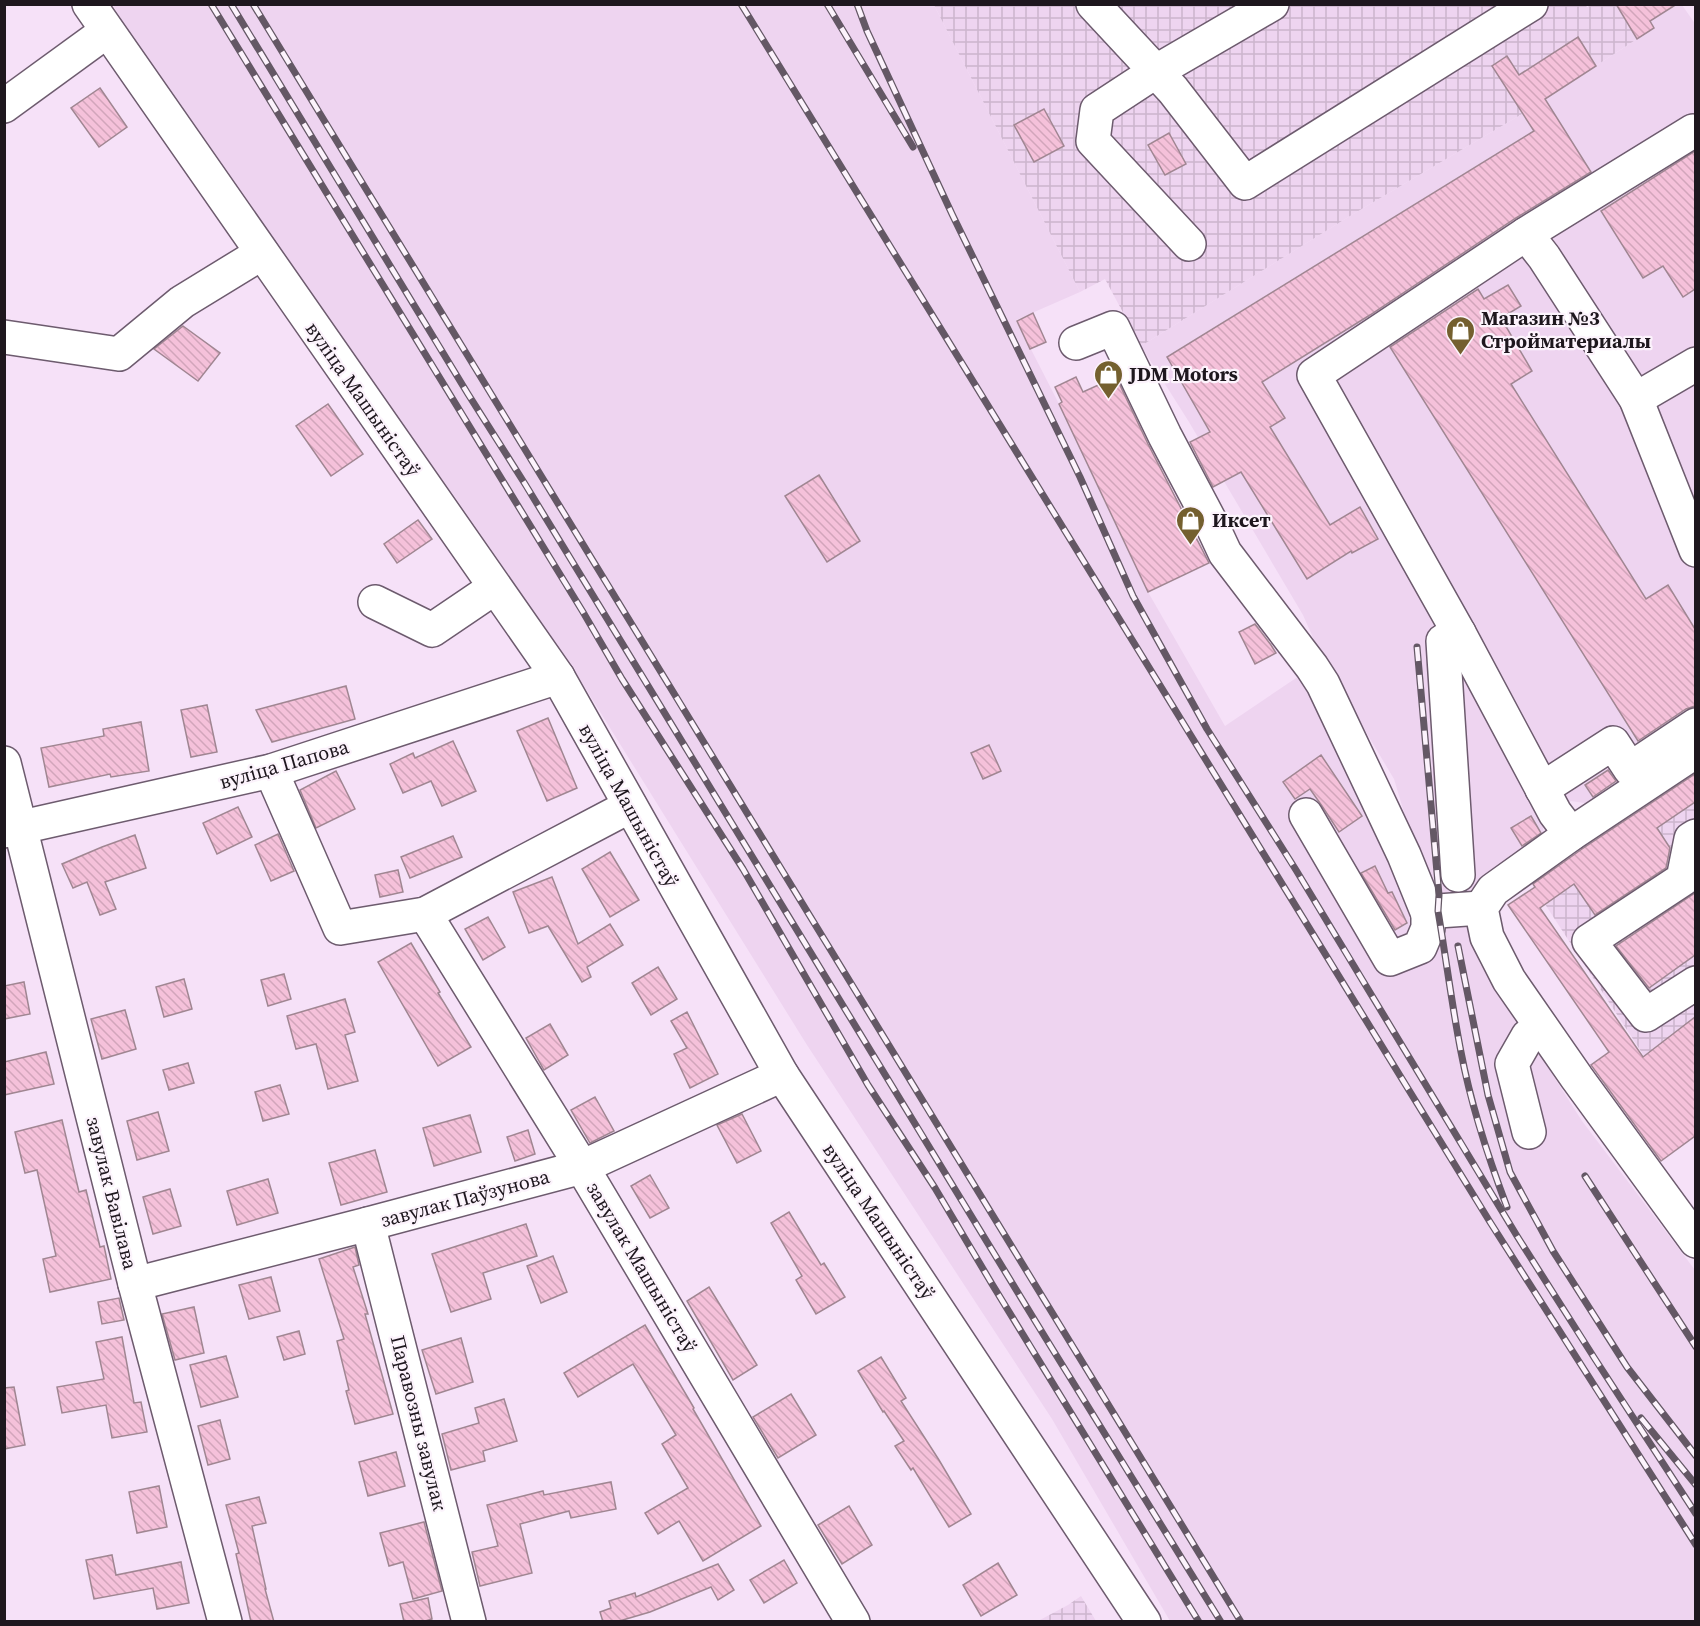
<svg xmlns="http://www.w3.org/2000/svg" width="1700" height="1626" font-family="'Source Serif 4',serif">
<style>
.built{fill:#eed4f0}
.industrial{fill:url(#industrial-grid)}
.building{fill:url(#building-back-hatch);stroke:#a08692;stroke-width:1.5}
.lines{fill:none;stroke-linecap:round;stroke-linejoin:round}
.minor-casing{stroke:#6d5b6e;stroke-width:36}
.minor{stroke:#fff;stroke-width:33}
.rail-casing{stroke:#645865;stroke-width:7}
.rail{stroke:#fcf3fc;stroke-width:4.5;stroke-dasharray:14;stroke-linecap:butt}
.labels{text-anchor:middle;stroke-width:4.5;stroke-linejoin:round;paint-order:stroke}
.poi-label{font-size:20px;font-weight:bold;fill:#1e171e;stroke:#fcf3fc;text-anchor:start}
.street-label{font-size:20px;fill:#1e171e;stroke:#fcf3fc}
</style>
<defs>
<pattern id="industrial-grid" width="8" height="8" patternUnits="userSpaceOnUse" patternTransform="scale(1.5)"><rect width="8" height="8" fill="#eed4f0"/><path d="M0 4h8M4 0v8" fill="none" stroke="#ccb5cd"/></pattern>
<pattern id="building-back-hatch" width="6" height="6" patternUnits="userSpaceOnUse" patternTransform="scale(1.5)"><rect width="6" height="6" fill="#f5c1da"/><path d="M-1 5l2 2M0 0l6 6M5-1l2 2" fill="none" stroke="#d2a5bb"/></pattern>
</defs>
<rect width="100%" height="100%" fill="#f6e1f8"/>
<g class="built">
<polygon points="113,5 934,5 1080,292 1016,320 1059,404 1148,592 1225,726 1302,674 1418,919 1468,917 1480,964 1528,1036 1582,1121 1695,1270 1695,1621 1170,1621 1052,1419 807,1045 579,678 455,497 288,268 139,49"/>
<polygon points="1677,5 1682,5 1696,25 1695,742 1598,805 1571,801 1542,822 1545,841 1525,852 1464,894 1429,896 1394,779 1323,660 1303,615 1189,422 1141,346 1350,216 1522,114 1654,28 1650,21"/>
</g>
<g class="industrial">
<polygon points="1585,4 1587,7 1592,5 1616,4 1637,39 1522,114 1350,216 1141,346 1105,279 1080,292 934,5"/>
<polygon points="1695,760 1695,1130 1644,1056 1526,875"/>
<polygon points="1081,1596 1096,1621 1038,1621 1068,1605"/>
</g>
<g class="building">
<polygon points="1616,4 1677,4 1650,21 1654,28 1637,39"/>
<polygon points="1578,37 1596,66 1545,99 1591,172 1516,218 1370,315 1262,382 1285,418 1270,427 1330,525 1360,507 1378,539 1352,553 1351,551 1307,579 1241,472 1213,487 1190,442 1210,432 1167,357 1534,131 1492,66 1507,56 1519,75"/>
<polygon points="100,88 127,127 99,147 71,108"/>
<polygon points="1044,109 1064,146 1034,162 1014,125"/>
<polygon points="1169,133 1186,164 1165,175 1148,145"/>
<polygon points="1695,151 1695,289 1683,297 1663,266 1643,278 1601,211"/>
<polygon points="1508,285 1521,306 1501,318 1532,371 1511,384 1646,599 1668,585 1695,629 1695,706 1686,709 1638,741 1390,347 1478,289 1484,299"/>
<polygon points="1033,313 1046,342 1030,349 1017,321"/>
<polygon points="183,326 220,353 198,381 154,349"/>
<polygon points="1076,377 1083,392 1116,377 1148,444 1209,563 1148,592 1059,404 1062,402 1055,387"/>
<polygon points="328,404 363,454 331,476 296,426"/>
<polygon points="819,475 860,541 827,562 785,496"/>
<polygon points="418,520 432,539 397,563 384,544"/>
<polygon points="1255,624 1271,645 1276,653 1255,664 1239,632"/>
<polygon points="346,686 355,719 272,742 256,710"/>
<polygon points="207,705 217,752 191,757 181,710"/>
<polygon points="548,718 577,788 547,801 517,731"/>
<polygon points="141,722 149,771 111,777 110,774 49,787 41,748 104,736 103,729"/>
<polygon points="453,741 476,791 442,806 431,781 403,793 390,764 413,753 415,758"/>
<polygon points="989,745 1001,771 983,779 971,753"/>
<polygon points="1321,755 1362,816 1339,832 1322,806 1310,789 1295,799 1283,782"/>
<polygon points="1608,770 1616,781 1593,797 1585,785"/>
<polygon points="336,771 355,809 316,828 300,790"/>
<polygon points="1695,774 1695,802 1657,828 1670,848 1666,868 1595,915 1574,884 1540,908 1643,1057 1695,1017 1695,1136 1661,1161 1591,1065 1609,1052 1508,905 1535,887 1533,884 1582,849"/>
<polygon points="238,807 252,837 217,854 203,823"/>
<polygon points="1531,816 1541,833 1522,846 1511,828"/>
<polygon points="278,834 294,871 271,881 255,845"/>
<polygon points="135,835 146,868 105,882 116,909 100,915 87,882 73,888 62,864 102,847"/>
<polygon points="453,836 462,857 410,878 401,857"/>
<polygon points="610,852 639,900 610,917 582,869"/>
<polygon points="1375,866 1388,893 1392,892 1407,923 1395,930 1361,873"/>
<polygon points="398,870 403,892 380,897 375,875"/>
<polygon points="552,877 578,944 610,924 623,945 587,967 591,977 582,982 548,926 529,933 513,892"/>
<polygon points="1695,893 1695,955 1649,988 1616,946"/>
<polygon points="488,917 505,947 483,960 465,929"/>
<polygon points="411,943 440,992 438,993 471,1047 438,1066 378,962"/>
<polygon points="658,967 677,999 651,1015 632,983"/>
<polygon points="284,974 291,999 268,1006 261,980"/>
<polygon points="184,979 192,1009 164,1017 156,987"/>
<polygon points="24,982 30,1014 4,1019 4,986"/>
<polygon points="345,999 355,1032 345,1035 358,1081 328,1089 316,1044 296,1049 287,1016"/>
<polygon points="125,1010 136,1049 102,1059 91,1019"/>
<polygon points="687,1012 718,1074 690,1088 674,1054 687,1048 671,1021"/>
<polygon points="550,1024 568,1055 544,1070 526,1038"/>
<polygon points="46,1052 54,1084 4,1095 4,1062"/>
<polygon points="188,1063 194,1083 169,1090 163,1070"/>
<polygon points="280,1085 289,1114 263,1121 255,1092"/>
<polygon points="595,1097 614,1131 590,1143 571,1110"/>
<polygon points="158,1112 169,1151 137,1160 127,1121"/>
<polygon points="742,1114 761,1151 737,1163 717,1125"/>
<polygon points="470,1115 481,1152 434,1166 423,1128"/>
<polygon points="62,1120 79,1192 86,1190 100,1247 104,1246 111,1279 50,1292 43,1259 56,1256 37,1170 25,1173 15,1132"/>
<polygon points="528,1130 535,1154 515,1161 507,1137"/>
<polygon points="375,1150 387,1192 341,1205 329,1163"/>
<polygon points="650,1175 669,1208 650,1218 631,1186"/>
<polygon points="268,1179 278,1213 237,1225 227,1191"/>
<polygon points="170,1189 181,1226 153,1234 143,1197"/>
<polygon points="789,1212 821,1265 824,1263 845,1297 816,1314 796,1280 802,1276 771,1223"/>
<polygon points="526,1224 537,1256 483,1273 491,1299 451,1312 432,1254"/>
<polygon points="355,1247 359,1265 353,1267 368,1314 365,1314 393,1414 355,1424 346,1391 349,1390 337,1341 344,1339 319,1259"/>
<polygon points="553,1256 567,1292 541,1303 527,1266"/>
<polygon points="271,1277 280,1311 249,1319 239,1285"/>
<polygon points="709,1287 757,1365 733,1380 687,1301"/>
<polygon points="119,1298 124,1320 102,1324 98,1302"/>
<polygon points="194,1307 204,1353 175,1360 162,1314"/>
<polygon points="645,1325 694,1408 693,1409 761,1526 703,1561 679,1521 658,1534 645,1513 688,1488 662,1444 676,1435 633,1364 578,1397 564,1373"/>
<polygon points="299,1331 305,1354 284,1360 277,1337"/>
<polygon points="122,1337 134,1403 141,1402 147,1432 112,1438 106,1405 62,1413 57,1387 104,1379 96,1342"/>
<polygon points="461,1338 473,1382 436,1394 422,1350"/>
<polygon points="226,1356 238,1397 201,1407 190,1365"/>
<polygon points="881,1357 906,1398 901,1401 939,1460 971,1514 949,1527 913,1468 911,1470 895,1446 904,1441 884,1411 883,1412 858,1371"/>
<polygon points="14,1387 25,1445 4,1449 4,1388"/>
<polygon points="791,1394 816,1435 778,1458 753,1417"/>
<polygon points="504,1399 517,1441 483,1451 485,1461 451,1470 442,1434 479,1423 475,1408"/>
<polygon points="220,1420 230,1459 208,1465 198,1426"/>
<polygon points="396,1452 405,1486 368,1496 359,1462"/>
<polygon points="611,1482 616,1509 571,1518 569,1511 520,1524 532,1573 480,1586 472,1552 498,1546 487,1505 543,1491 544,1495"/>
<polygon points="159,1486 167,1527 137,1533 129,1492"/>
<polygon points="259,1497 266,1523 252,1526 266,1589 265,1589 274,1622 251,1622 236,1554 239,1553 226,1505"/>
<polygon points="849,1506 872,1545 842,1564 818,1525"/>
<polygon points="424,1522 442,1591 413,1599 403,1562 389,1566 380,1533"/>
<polygon points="112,1555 116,1575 181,1562 189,1603 157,1609 153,1588 94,1599 86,1560"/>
<polygon points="784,1560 797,1583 764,1603 750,1580"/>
<polygon points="998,1563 1017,1595 981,1616 963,1585"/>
<polygon points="718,1564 734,1590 718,1600 711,1587 650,1612 616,1622 603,1622 600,1612 611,1608 609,1601 635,1593 636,1597"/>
<polygon points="428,1598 432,1619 422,1622 404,1622 400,1604"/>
</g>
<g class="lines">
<defs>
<g id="minor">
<polyline points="89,4 558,677 782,1075 1144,1622"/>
<polyline points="1093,4 1173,90 1245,183 1531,4"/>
<polyline points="4,106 107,31"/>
<polyline points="1526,234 1693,131"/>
<polyline points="1189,244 1093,141 1097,110 1155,72 1272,4"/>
<polyline points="4,337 119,354 182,302 262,253"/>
<polyline points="1076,343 1113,328 1165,436 1211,523 1225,553 1312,667 1323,684 1404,855 1428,914 1438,911 1481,908"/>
<polyline points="1636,399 1696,364"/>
<polyline points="375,602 432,630 494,588"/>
<polyline points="1696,751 1571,834 1493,890 1481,908 1487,937 1509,980 1577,1078 1696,1241"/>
<polyline points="4,763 135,1284 225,1622"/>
<polyline points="271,771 340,928 425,914 630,806"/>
<polyline points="1542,789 1613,743 1630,769 1696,725"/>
<polyline points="1306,815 1390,959 1420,947 1428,928 1428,914"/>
<polyline points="4,831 271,771 558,677"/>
<polyline points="1571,834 1555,813 1459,633 1314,375 1526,234 1544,257 1636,399 1696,550"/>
<polyline points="1696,836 1691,839 1683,879 1589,941 1646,1015 1696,983"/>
<polyline points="1458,875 1443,641 1459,633"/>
<polyline points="425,914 582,1167 853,1622"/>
<polyline points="1529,1132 1512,1064 1528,1036 1541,1027"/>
<polyline points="368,1224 469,1622"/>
<polyline points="135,1284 368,1224 582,1167 782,1075"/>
</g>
</defs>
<use href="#minor" class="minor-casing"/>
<use href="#minor" class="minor"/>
<defs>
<g id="rail">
<polyline points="211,4 583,612 622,679 743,869 868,1085 935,1188 992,1284 1199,1622"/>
<polyline points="231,4 468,394 525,484 1045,1337 1221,1622"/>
<polyline points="253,4 1241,1622"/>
<polyline points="741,4 1490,1222 1696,1545"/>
<polyline points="827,4 913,147"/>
<polyline points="857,4 867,31 952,214 1080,477 1133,596 1207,729 1296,870 1517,1236 1595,1359 1696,1514"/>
<path d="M1417,647L1439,895L1438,911C1446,958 1452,1006 1461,1052C1471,1105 1488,1157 1507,1207"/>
<polyline points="1458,946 1488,1095 1510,1172 1553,1251 1627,1367 1696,1456"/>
<polyline points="1585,1176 1696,1347"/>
<polyline points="1641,1418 1696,1485"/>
</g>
</defs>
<use href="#rail" class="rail-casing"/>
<use href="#rail" class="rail"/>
</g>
<defs>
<symbol id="shop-pin" viewBox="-11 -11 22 30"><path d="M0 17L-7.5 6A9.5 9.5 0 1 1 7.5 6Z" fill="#74602f" stroke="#fcf3fc"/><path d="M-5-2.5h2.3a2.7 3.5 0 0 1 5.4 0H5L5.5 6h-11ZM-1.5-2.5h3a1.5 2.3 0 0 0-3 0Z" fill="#fff"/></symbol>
</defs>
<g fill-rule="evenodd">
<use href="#shop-pin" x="1444" y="314" width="33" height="45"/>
<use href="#shop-pin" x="1092" y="358" width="33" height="45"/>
<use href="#shop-pin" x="1174" y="504" width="33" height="45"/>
</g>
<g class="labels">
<g class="poi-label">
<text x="1481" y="325">Магазин №3<tspan x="1481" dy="23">Стройматериалы</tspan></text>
<text x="1129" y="381">JDM Motors</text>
<text x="1212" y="527">Иксет</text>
</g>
<g class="street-label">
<text transform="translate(363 399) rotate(55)" y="7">вуліца Машыністаў</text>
<text transform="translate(284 764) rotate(-16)" y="7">вуліца Папова</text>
<text transform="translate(629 805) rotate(61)" y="7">вуліца Машыністаў</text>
<text transform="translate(112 1193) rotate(76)" y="7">завулак Вавілава</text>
<text transform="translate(465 1198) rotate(-15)" y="7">завулак Паўзунова</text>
<text transform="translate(879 1221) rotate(56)" y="7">вуліца Машыністаў</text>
<text transform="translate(642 1267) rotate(59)" y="7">завулак Машыністаў</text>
<text transform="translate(419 1423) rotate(76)" y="7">Паравозны завулак</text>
</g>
</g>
<rect width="1700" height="1626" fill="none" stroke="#1e171e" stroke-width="12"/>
</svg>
